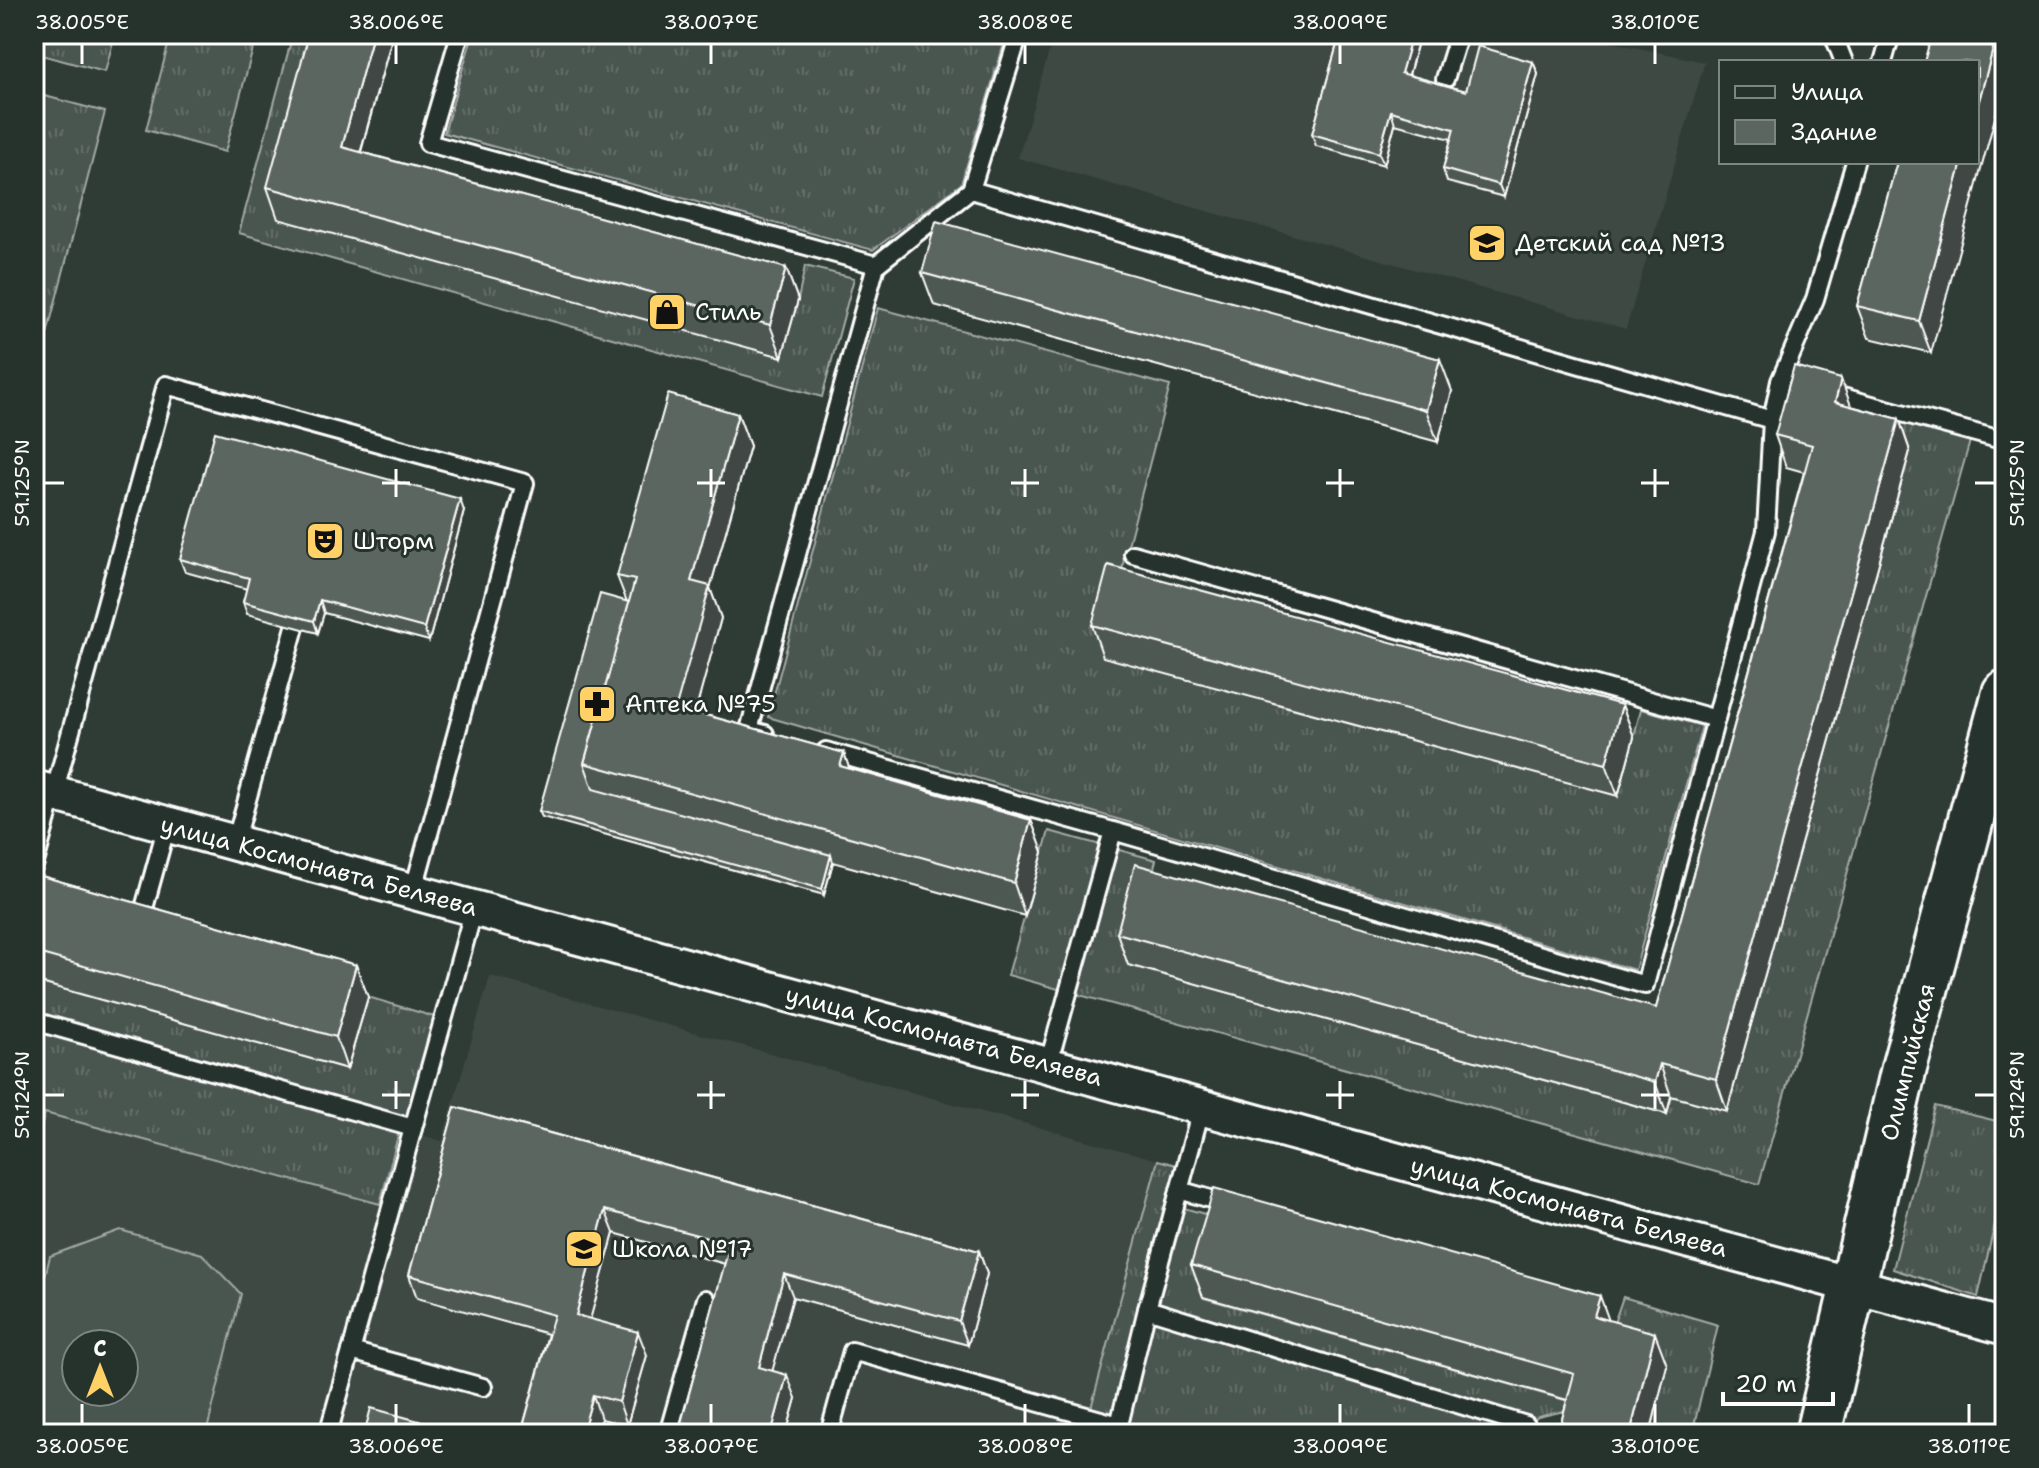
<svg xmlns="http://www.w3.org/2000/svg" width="2039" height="1468" font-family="'Shantell Sans',sans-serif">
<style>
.built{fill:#3c4842;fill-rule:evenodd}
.grass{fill:url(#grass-tufts);stroke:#a4aaa7;stroke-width:2}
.pitch{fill:#4a544f;stroke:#a4aaa7;stroke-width:2;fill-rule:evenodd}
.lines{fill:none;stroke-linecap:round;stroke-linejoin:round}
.service-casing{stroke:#fff;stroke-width:22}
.minor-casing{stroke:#fff;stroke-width:40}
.secondary-casing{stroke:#fff;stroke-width:50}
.service{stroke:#26332d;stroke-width:16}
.minor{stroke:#26332d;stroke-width:34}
.secondary{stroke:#26332d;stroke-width:44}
.wall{fill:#4e5853;stroke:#fff;stroke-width:2}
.shaded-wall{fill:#404744;stroke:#fff;stroke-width:2}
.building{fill:#5b6661;stroke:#fff;stroke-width:2}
.ticks{fill:none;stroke:#fff;stroke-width:3}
.labels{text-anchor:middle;stroke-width:6;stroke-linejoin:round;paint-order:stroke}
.poi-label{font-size:24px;fill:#fff;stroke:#26332d;text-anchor:start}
.street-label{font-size:24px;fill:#fff;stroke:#26332d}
.neatline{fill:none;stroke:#fff;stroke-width:3}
.ticks-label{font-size:20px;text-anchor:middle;fill:#fff}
</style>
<defs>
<pattern id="grass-tufts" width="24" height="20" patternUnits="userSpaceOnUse" patternTransform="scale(2)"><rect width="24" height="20" fill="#4a544f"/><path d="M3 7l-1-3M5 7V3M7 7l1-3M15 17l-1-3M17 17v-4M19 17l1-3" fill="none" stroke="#656e69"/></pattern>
</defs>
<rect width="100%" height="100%" fill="#2f3b35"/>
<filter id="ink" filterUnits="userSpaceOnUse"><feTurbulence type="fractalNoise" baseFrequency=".0125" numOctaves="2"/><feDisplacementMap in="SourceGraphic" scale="16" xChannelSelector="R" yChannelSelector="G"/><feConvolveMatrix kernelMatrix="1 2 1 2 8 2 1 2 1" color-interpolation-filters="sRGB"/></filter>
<g filter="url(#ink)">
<g class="built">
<polygon points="1054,34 1595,34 1597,39 1705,62 1626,329 1018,158"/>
<path d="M490,976L1158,1160L1084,1434H34V1152L44,1113L380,1204L401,1129L442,1141ZM76,1344H124V1392H76Z"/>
</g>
<g class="grass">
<polygon points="34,34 115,34 105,72 34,53"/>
<polygon points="171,34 257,34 225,152 146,130"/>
<polygon points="293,34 329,34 279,218 798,300 805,266 854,278 822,397 239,233"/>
<polygon points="473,34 1007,34 961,184 873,250 444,133"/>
<polygon points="41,95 105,112 34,384 34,122"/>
<polygon points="878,308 1170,386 1123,564 1119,597 1618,796 1641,709 1702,726 1635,970 768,717"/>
<polygon points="1795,389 1972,434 1759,1184 1008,975 1049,831 1156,860 1129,965 1666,1114 1910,451"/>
<polygon points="34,981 347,1069 368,997 438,1018 413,1106 401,1124 380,1204 45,1113 34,1152"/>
<polygon points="1935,1106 2005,1123 2005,1180 1978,1297 1893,1269"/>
<polygon points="1158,1160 1176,1165 1167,1203 1225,1220 1204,1298 1586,1406 1538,1417 1514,1434 1084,1434"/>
<polygon points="1623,1297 1718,1325 1692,1434 1649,1434 1612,1329"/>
</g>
<path class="pitch" d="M120,1230L202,1254L241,1294L206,1434H34V1321L50,1256ZM76,1344H124V1392H76Z"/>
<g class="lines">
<defs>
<g id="service">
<polyline points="460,34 428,143 876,265 971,190"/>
<polyline points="1019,34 971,190 1772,420"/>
<polyline points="1833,34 1844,62"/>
<polyline points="1883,62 1891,34"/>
<polyline points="1445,79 1459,34"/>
<polyline points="1828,393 2005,441"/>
<polyline points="1133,554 1716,719"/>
<polyline points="765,734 749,730 876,265"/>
<polyline points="826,751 1113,831 1048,1065"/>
<polyline points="1113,831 1645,985 1766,531 1772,420 1780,381 1815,299 1855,162"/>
<polyline points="235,843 295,627"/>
<polyline points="34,866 166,385 525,483 413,892"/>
<polyline points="140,923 167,825"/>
<polyline points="34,1021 413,1128"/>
<polyline points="1202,1106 1147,1309 1526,1425 1523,1434"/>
<polyline points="1179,1190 1232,1205"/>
<polyline points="351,1351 483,1387"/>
<polyline points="328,1434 474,909"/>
<polyline points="668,1434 706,1299"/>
<polyline points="829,1434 852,1351 1119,1425"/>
<polyline points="1121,1434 1119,1425 1147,1309"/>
</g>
<polyline id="minor" points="34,788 2005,1327"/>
<polyline id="secondary" points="1818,1434 1904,1068 2005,693"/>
</defs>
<use href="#service" class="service-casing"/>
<use href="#minor" class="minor-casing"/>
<use href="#secondary" class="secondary-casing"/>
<use href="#service" class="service"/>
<use href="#minor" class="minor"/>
<use href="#secondary" class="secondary"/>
</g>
<g class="wall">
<polygon points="393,34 361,152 786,268 798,300 782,357 278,219 267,187"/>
<polygon points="1340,34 1420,34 1409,75 1466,91 1533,62 1538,74 1504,197 1447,182 1443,169 1451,139 1395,124 1384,165 1316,146 1312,134"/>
<polygon points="1897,162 1931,353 1869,338 1857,306"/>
<polygon points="922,273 1452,391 1438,442 934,305"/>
<polygon points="1851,406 1899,419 1910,451 1727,1111 1671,1096 1667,1114 1128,965 1117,933 1656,1008 1804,472 1786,467 1775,435"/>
<polygon points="738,414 750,446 710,588 721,618 695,712 844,753 849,769 1031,820 1043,852 1025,916 833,862 824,895 542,817 539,811 627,602 617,576"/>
<polygon points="464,511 429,641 324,613 318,633 247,614 243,602 247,589 185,572 180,559"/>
<polygon points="1092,625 1622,705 1634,737 1618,796 1103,657"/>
<polygon points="34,874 356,965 368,997 347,1069 34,981"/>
<polygon points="455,1107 979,1251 987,1274 968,1345 793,1297 772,1370 796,1398 786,1434 685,1434 681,1423 725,1264 614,1233 590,1318 647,1355 627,1425 601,1419 597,1434 521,1434 548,1334 417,1298 409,1275"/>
<polygon points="1191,1265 1608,1320 1667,1365 1650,1434 1558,1434 1567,1400 1203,1297"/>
</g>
<g class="shaded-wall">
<polygon points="373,34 393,34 353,179 342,147"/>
<polygon points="1412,34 1420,34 1406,85 1401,73"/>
<polygon points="1997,34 2005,34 2005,81 1931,353 1919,321 1962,162 1977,162 1977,108"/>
<polygon points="1533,62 1538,74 1504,197 1499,185"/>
<polygon points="1391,111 1395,124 1384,165 1379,153"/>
<polygon points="786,268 798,300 782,357 770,325"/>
<polygon points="1440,359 1452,391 1438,442 1426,410"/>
<polygon points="1841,379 1853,411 1835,402"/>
<polygon points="738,414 750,446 710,588 721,618 688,739 676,707 691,581"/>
<polygon points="1899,419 1910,451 1727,1111 1716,1079"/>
<polygon points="460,499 464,511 429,641 424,628"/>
<polygon points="320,600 324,613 318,633 314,621"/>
<polygon points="1622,705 1634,737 1618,796 1606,764"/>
<polygon points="844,753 855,785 840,766"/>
<polygon points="1031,820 1043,852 1025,916 1014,883"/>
<polygon points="831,855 833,862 824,895 822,889"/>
<polygon points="356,965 368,997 347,1069 336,1037"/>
<polygon points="1660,1064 1671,1096 1667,1114 1655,1082"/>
<polygon points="605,1210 614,1233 585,1338 576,1315"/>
<polygon points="979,1251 987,1274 968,1345 959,1321"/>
<polygon points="784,1274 793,1297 767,1390 759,1367"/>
<polygon points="1600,1296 1612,1329 1594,1316"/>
<polygon points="638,1332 647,1355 627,1425 619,1402"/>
<polygon points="1655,1333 1667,1365 1650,1434 1630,1434"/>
<polygon points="787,1375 796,1398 786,1434 771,1434"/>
<polygon points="593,1395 601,1419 597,1434 582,1434"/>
<polygon points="426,1423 430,1434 423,1434"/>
</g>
<g class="building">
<polygon points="309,34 373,34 342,147 786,268 770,325 267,187"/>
<polygon points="1340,34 1412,34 1401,73 1466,91 1478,46 1533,62 1499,185 1443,169 1454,129 1391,111 1379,153 1312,134"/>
<polygon points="1932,34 1997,34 1977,108 1977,62 1924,62"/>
<polygon points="1897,162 1962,162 1919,321 1857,306"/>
<polygon points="936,221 1440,359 1426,410 922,273"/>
<polygon points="1794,366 1841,379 1835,402 1899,419 1716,1079 1660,1064 1655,1082 1117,933 1135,864 1656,1008 1812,445 1775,435"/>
<polygon points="668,394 738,414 691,581 710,586 676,707 844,753 840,766 1031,820 1014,883 584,763 635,580 617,576"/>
<polygon points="215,432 460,499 424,628 320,600 314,621 243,602 249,578 180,559"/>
<polygon points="1108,565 1622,705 1606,764 1092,625"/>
<polygon points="600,594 629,602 584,763 593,789 831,855 822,889 539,811"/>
<polygon points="34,874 356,965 336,1037 34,952"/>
<polygon points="455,1107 979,1251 959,1321 784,1274 759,1367 787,1375 771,1434 721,1434 681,1423 730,1244 605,1210 576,1315 638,1332 619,1402 593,1395 582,1434 521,1434 554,1315 409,1275"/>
<polygon points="1214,1188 1600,1296 1594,1316 1655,1333 1630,1434 1558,1434 1574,1374 1191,1265"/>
<polygon points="371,1408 426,1423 423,1434 364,1434"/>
</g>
</g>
<path class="ticks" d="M82,44V64M396,44V64M711,44V64M1025,44V64M1340,44V64M1655,44V64M396,469V497M711,469V497M1025,469V497M1340,469V497M1655,469V497M44,483H64M382,483H410M697,483H725M1011,483H1039M1326,483H1354M1641,483H1669M1975,483H1995M396,1081V1109M711,1081V1109M1025,1081V1109M1340,1081V1109M1655,1081V1109M44,1095H64M382,1095H410M697,1095H725M1011,1095H1039M1326,1095H1354M1641,1095H1669M1975,1095H1995M82,1404V1424M396,1404V1424M711,1404V1424M1025,1404V1424M1340,1404V1424M1655,1404V1424M1969,1404V1424"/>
<defs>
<symbol id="school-square" viewBox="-11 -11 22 22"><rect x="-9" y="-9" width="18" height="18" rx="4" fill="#ffd166" stroke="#26332d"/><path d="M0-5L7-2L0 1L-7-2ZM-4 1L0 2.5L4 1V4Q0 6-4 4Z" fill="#111"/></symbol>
<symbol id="shop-square" viewBox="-11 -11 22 22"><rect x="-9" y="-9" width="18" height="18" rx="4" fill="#ffd166" stroke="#26332d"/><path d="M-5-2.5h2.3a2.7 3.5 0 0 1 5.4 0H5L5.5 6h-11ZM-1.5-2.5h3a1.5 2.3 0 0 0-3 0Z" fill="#111"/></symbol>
<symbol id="theatre-square" viewBox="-11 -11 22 22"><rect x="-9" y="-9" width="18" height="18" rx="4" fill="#ffd166" stroke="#26332d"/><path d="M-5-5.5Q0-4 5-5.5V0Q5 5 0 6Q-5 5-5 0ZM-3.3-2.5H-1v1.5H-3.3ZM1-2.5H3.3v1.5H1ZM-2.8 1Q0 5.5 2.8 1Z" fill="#111"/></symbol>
<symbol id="pharmacy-square" viewBox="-11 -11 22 22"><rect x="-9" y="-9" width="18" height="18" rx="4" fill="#ffd166" stroke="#26332d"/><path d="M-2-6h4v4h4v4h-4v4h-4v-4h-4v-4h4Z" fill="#111"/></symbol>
</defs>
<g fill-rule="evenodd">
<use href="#school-square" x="1465" y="221" width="44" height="44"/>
<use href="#shop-square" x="645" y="290" width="44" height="44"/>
<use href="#theatre-square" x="303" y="519" width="44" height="44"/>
<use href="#pharmacy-square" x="575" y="682" width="44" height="44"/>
<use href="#school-square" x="562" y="1227" width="44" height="44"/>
</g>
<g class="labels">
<g class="poi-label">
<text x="1515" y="251">Детский сад №13</text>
<text x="695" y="320">Стиль</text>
<text x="353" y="549">Шторм</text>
<text x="625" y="712">Аптека №75</text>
<text x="612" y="1257">Школа №17</text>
</g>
<g class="street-label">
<text transform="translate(319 866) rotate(15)" y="8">улица Космонавта Беляева</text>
<text transform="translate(944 1036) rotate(15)" y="8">улица Космонавта Беляева</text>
<text transform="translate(1908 1062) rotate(-76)" y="8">Олимпийская</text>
<text transform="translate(1569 1207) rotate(15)" y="8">улица Космонавта Беляева</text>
</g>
</g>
<rect width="2039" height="1468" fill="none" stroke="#26332d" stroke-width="88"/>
<rect x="1719" y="60" width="260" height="104" fill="#26332d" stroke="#7d8581" stroke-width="2"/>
<rect x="1735" y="86" width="40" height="12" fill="#26332d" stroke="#7d8581" stroke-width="2"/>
<text x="1791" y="100" font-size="24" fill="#ffffff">Улица</text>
<rect x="1735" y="120" width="40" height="24" fill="#5b6661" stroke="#7d8581" stroke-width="2"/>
<text x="1791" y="140" font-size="24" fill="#ffffff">Здание</text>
<g transform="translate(100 1368)"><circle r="38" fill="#26332d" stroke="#7d8581" stroke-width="2"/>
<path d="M0-6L14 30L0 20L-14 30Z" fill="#ffd166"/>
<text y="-12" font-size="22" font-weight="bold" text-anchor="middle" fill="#ffffff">С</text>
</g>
<path d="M1723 1392v12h110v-12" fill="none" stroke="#ffffff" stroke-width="4"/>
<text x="1735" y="1392" font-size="24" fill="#ffffff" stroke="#26332d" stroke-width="6" paint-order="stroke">20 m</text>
<rect x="44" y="44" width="1951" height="1380" class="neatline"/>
<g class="ticks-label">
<text x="82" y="29">38.005°E</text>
<text x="396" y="29">38.006°E</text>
<text x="711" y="29">38.007°E</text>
<text x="1025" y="29">38.008°E</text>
<text x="1340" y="29">38.009°E</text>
<text x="1655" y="29">38.010°E</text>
<text transform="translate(22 483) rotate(-90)" y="7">59.125°N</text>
<text transform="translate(2017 483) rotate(-90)" y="7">59.125°N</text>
<text transform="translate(22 1095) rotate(-90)" y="7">59.124°N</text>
<text transform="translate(2017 1095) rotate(-90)" y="7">59.124°N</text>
<text x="82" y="1453">38.005°E</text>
<text x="396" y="1453">38.006°E</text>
<text x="711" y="1453">38.007°E</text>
<text x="1025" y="1453">38.008°E</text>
<text x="1340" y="1453">38.009°E</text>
<text x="1655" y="1453">38.010°E</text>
<text x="1969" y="1453">38.011°E</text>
</g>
</svg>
